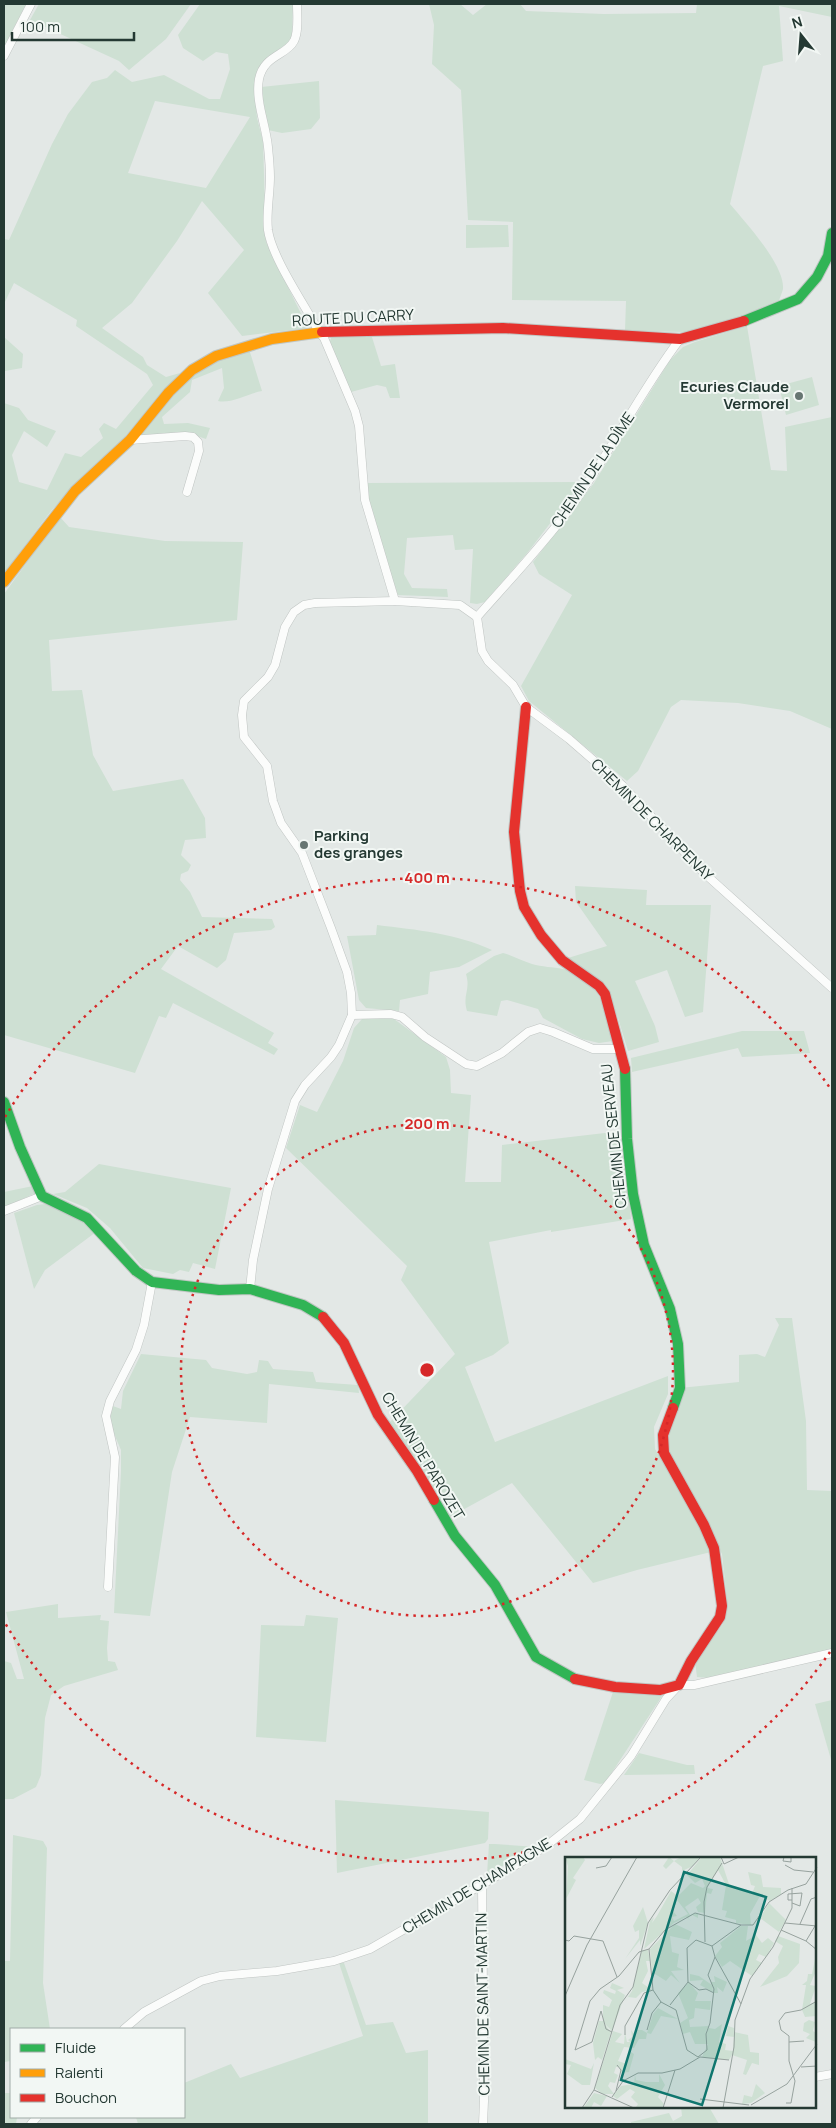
<svg xmlns="http://www.w3.org/2000/svg" width="836" height="2128" font-family="Manrope,sans-serif">
<style>
.green{fill:#cee0d3;fill-rule:evenodd}
.lines{fill:none;stroke-linecap:round;stroke-linejoin:round}
.street-casing{stroke:#c0c5c3;stroke-width:9}
.fast-casing{stroke:#c0c6c3;stroke-width:12}
.slow-casing{stroke:#c0c6c3;stroke-width:12}
.jam-casing{stroke:#c0c6c3;stroke-width:12}
.street{stroke:#fbfcfb;stroke-width:8}
.fast{stroke:#30b455;stroke-width:10}
.slow{stroke:#ff9f0a;stroke-width:10}
.jam{stroke:#e5322d;stroke-width:10}
.ring{fill:none;stroke:#d62828;stroke-width:2.5;stroke-dasharray:2.5 5}
.poi-dot{fill:#677672;stroke:#f2f7f4;stroke-width:2}
.labels{text-anchor:middle;stroke-width:4;stroke-linejoin:round;paint-order:stroke}
.street-label{font-size:15px;fill:#243933;stroke:#f2f7f4}
.poi-label{font-size:15px;font-weight:bold;fill:#243933;stroke:#f2f7f4;text-anchor:end}
.inset-road{fill:none;stroke:#97a29e;stroke-width:1}
.view{fill:#0f766e;fill-opacity:0.15;stroke:#0f766e;stroke-width:2.5}
.inset-edge{fill:none;stroke:#243933;stroke-width:2.5}
.centre{fill:#d62828;stroke:#f2f7f4;stroke-width:2.5}
.ring-label{font-size:15px;text-anchor:middle;font-weight:bold;fill:#d62828;stroke:#f2f7f4;stroke-width:4;stroke-linejoin:round;paint-order:stroke}
</style>
<rect width="100%" height="100%" fill="#e3e8e6"/>
<g class="green">
<polygon points="4,4 26,4 4,47"/>
<polygon points="39,4 191,4 166,39 129,70 119,61 30,20"/>
<path d="M200,4H293L292,36L287,44L268,57L258,70L255,87L257,118L263,141L266,242L308,328L242,336L208,293L244,250L202,201L177,241L132,303L102,328L143,357L147,365L166,377L180,373L123,439L85,474L51,511L4,573V403L19,408L28,420L56,431L47,447L24,431L12,455L19,482L47,490L65,453L81,457L103,438L99,429L104,423L116,429L153,385L147,374L76,326L77,320L14,283L4,304V239L9,240L52,144L68,114L92,82L107,78L115,70L132,82L164,75L209,99H220L230,69L228,54L216,52L203,61L183,48L178,35ZM155,101L250,117L206,188L128,173Z"/>
<path d="M429,4H460L473,15L487,4H520L526,11L604,14L696,13L697,4H832V17L779,6L783,61L763,66L730,204C745,222 785,265 783,289C782,293 780,297 779,301L746,315L689,332L625,331L626,301L512,300L513,222L468,220L461,90L432,64L434,25Z"/>
<polygon points="319,81 320,118 311,129 282,133 268,130 261,87"/>
<polygon points="466,225 508,225 509,247 466,248"/>
<polygon points="747,326 771,470 787,471 785,427 832,417 832,729 790,711 738,703 681,700 671,707 638,771 627,781 529,701 521,686 572,595 539,574 533,562 594,483 670,360 683,347 695,342"/>
<polygon points="371,334 381,366 395,364 400,398 390,398 386,387 377,385 351,392 329,343 332,336"/>
<polygon points="4,337 23,354 22,368 5,371 4,380"/>
<path d="M249,349L262,391C249,393 231,404 218,401L224,388L222,368L192,380L190,392L162,417L164,424L188,423L210,428L206,439L185,432L139,436C162,405 183,375 218,357C227,353 239,352 249,349Z"/>
<polygon points="812,377 819,405 786,415 779,386"/>
<path d="M582,482L528,552L485,602L477,604L470,603L473,549L455,550L453,535L407,538L404,574L412,588L447,589L448,597L398,595C385,559 369,522 367,483Z"/>
<polygon points="60,517 69,527 165,541 243,542 237,620 49,640 52,691 82,690 93,755 113,791 183,779 205,818 206,838 185,840 181,855 191,865 188,871 181,874 180,880 190,892 202,917 272,919 275,927 271,930 234,933 226,960 217,968 178,946 161,969 274,1033 268,1043 278,1049 274,1055 173,1003 166,1018 159,1016 135,1073 4,1035 4,594"/>
<polygon points="575,886 647,890 646,905 711,905 703,1012 685,1017 667,970 635,981 655,1026 659,1042 628,1051 618,1018 606,987 568,958 607,946 576,902"/>
<path d="M377,925C417,930 455,933 492,950L459,967L430,972L428,994L400,1000L399,1011L366,1008L359,1000L347,936L376,935Z"/>
<path d="M503,953C514,956 522,961 532,964C542,967 553,967 563,969C602,979 604,1008 613,1041L599,1043L582,1039L543,1018L538,1009L507,1000L501,1001L497,1016L467,1011C462,995 471,990 466,974L494,956Z"/>
<polygon points="385,1018 394,1019 446,1057 450,1070 451,1093 471,1095 465,1182 501,1182 502,1145 622,1131 631,1219 551,1232 551,1230 489,1242 509,1343 493,1355 465,1367 495,1442 668,1376 668,1394 654,1427 655,1449 707,1535 711,1552 637,1570 593,1583 512,1483 448,1518 388,1424 455,1354 401,1280 407,1266 286,1148 300,1105 317,1112 343,1061 354,1028 362,1019"/>
<polygon points="742,1031 804,1031 810,1053 742,1057 738,1048 632,1072 631,1058"/>
<polygon points="99,1164 231,1188 215,1269 193,1263 189,1272 180,1270 173,1274 143,1268 110,1228 87,1208 53,1194 65,1192"/>
<polygon points="33,1186 36,1193 4,1207 4,1192"/>
<polygon points="45,1204 82,1220 96,1232 45,1270 34,1289 14,1213 37,1205"/>
<polygon points="775,1318 792,1318 806,1421 807,1490 832,1491 832,1653 723,1679 697,1677 695,1661 723,1624 727,1600 722,1554 707,1524 664,1453 680,1388 739,1382 739,1355 757,1354 765,1357 779,1325"/>
<polygon points="141,1354 206,1360 212,1368 247,1374 257,1372 259,1360 268,1361 273,1369 313,1372 316,1382 358,1385 359,1393 269,1384 267,1423 190,1417 172,1472 150,1616 114,1613 121,1471 121,1450 109,1422 113,1406 121,1409 123,1391"/>
<polygon points="58,1604 58,1618 101,1615 100,1620 109,1621 107,1648 108,1661 115,1662 118,1670 64,1686 51,1695 45,1718 41,1775 36,1787 13,1799 4,1799 4,1661 11,1663 17,1679 24,1679 6,1612"/>
<polygon points="306,1615 338,1618 326,1742 256,1737 261,1625 304,1626"/>
<polygon points="613,1692 662,1696 605,1783 600,1784 584,1780"/>
<polygon points="832,1700 832,1763 815,1704"/>
<polygon points="639,1753 687,1765 694,1765 695,1774 624,1775"/>
<polygon points="335,1800 489,1812 488,1839 485,1843 337,1873"/>
<polygon points="13,1835 43,1841 47,1848 43,1983 50,2029 11,2029 11,2061 4,2062 4,1961 10,1961"/>
<polygon points="489,1844 495,1844 537,1847 487,1875"/>
<polygon points="339,1963 344,1963 366,2025 393,2022 406,2053 428,2050 428,2124 138,2124 136,2117 184,2117 184,2083 231,2064 240,2078 363,2036"/>
<polygon points="4,2093 11,2093 11,2117 17,2117 16,2124 4,2124"/>
<polygon points="681,2107 709,2107 719,2124 631,2124 631,2122 669,2113 673,2121 682,2116"/>
</g>
<g class="lines">
<defs>
<g id="street">
<path d="M297,4C297,15 299,31 294,41C286,56 264,55 259,79C255,101 266,125 268,147C269,157 270,167 270,177C270,195 266,213 268,230C272,258 305,305 319,332L324,338L355,411L359,426L365,500L395,601"/>
<polyline points="4,56 31,4"/>
<polyline points="130,440 185,436 193,437 198,442 199,451 187,492"/>
<polyline points="477,617 482,651 488,661 513,685 526,707 569,739 623,786 704,873 832,988"/>
<path d="M477,617C508,582 540,548 568,511C609,456 639,393 680,339"/>
<polyline points="352,1015 391,1014 402,1017 425,1037 466,1064 477,1066 502,1053 528,1032 540,1028 553,1032 593,1049 620,1049"/>
<polyline points="4,1211 42,1196"/>
<polyline points="250,1289 253,1260 268,1189 295,1101 305,1085 331,1057 339,1045 352,1015 351,993 347,972 331,928 302,853 281,823 273,801 267,766 244,737 242,715 244,701 268,677 275,665 285,627 294,612 304,605 315,603 395,601 460,605 477,617"/>
<polyline points="108,1587 115,1457 106,1416 110,1401 136,1350 144,1325 152,1282"/>
<polyline points="482,1885 484,2101 483,2124"/>
<polyline points="124,2029 144,2012 201,1981 220,1976 277,1971 334,1961 370,1949 523,1861 550,1843 580,1819 631,1756 666,1699 679,1685 694,1685 832,1653"/>
<polyline points="815,2077 832,2074"/>
<polyline points="31,2124 37,2117"/>
</g>
<g id="fast">
<polyline points="744,321 798,299 817,277 828,256 832,233"/>
<polyline points="625,1069 627,1139 633,1194 644,1245 670,1309 678,1344 680,1388 673,1408"/>
<polyline points="4,1102 20,1147 42,1196 87,1218 136,1271 152,1282 219,1290 250,1289 303,1305 323,1317"/>
<polyline points="434,1500 455,1536 495,1585 536,1657 575,1679"/>
</g>
<polyline id="slow" points="4,582 75,491 130,440 169,392 192,370 216,356 272,339 322,332"/>
<g id="jam">
<polyline points="322,332 503,328 680,339 744,321"/>
<polyline points="526,707 514,832 520,891 524,907 541,935 562,960 599,986 605,994 625,1069"/>
<polyline points="323,1317 344,1343 378,1415 417,1471 434,1500"/>
<polyline points="575,1679 615,1687 660,1690 679,1685 691,1661 720,1617 722,1606 714,1548 704,1525 664,1453 663,1435 673,1408"/>
</g>
</defs>
<use href="#street" class="street-casing"/>
<use href="#fast" class="fast-casing"/>
<use href="#slow" class="slow-casing"/>
<use href="#jam" class="jam-casing"/>
<use href="#street" class="street"/>
<use href="#fast" class="fast"/>
<use href="#slow" class="slow"/>
<use href="#jam" class="jam"/>
</g>
<g class="ring">
<circle cx="427" cy="1370" r="246"/>
<path d="M830 1652A492 492 0 0 1 5 1623M5 1117A492 492 0 0 1 830 1088"/>
</g>
<g class="poi-dot">
<circle cx="799" cy="396" r="5"/>
<circle cx="304" cy="845" r="5"/>
</g>
<g class="labels">
<g class="street-label">
<text transform="translate(353 318) rotate(-3)" y="5">ROUTE DU CARRY</text>
<text transform="translate(593 470) rotate(-56)" y="5">CHEMIN DE LA DÎME</text>
<text transform="translate(652 820) rotate(45)" y="5">CHEMIN DE CHARPENAY</text>
<text transform="translate(614 1136) rotate(-96)" y="5">CHEMIN DE SERVEAU</text>
<text transform="translate(423 1456) rotate(59)" y="5">CHEMIN DE PAROZET</text>
<text transform="translate(477 1886) rotate(-31)" y="5">CHEMIN DE CHAMPAGNE</text>
<text transform="translate(483 2004) rotate(-91)" y="5">CHEMIN DE SAINT-MARTIN</text>
</g>
<g class="poi-label">
<text x="789" y="392">Ecuries Claude<tspan x="789" dy="17">Vermorel</tspan></text>
<text x="314" y="841" text-anchor="start">Parking<tspan x="314" dy="17">des granges</tspan></text>
</g>
</g>
<g transform="translate(565 1857)">
<rect width="251" height="251" fill="#e3e8e6"/>
<path d="M0,0H18L20,3L8,21L11,23L1,42L0,64L3,9ZM104,0L109,4L116,0H136L128,9L117,14V10L109,4L101,12L98,9ZM137,0H155L165,30L169,29L187,37L190,29L186,28L183,15L196,18L198,30L216,31V37L205,44L195,39L185,57L186,68L171,66V63L160,60L162,54L157,53L161,28L153,13L142,31L148,32L146,37L142,36L140,56L133,55L131,50L136,46L133,41L120,50L125,58L133,56V61L127,58L123,61L126,64L121,60L109,66L79,92L85,64L89,60L87,66L92,59L106,34L113,39L126,26L138,31L140,29L137,22L130,26L122,18ZM112,43L123,57L109,64L107,60L112,59L108,54ZM204,46L221,63L214,75L195,61ZM78,50L83,66L75,89V83L60,102L74,81V73L70,75L68,69ZM110,67L127,75L124,83L105,79L107,95L114,97L112,110L119,113L106,114L115,126L106,118L101,124L87,115L86,104L85,92ZM176,69H183L181,84L191,78L197,86L203,81L209,86L201,100L194,97L191,103L197,106L187,119L165,104L157,110L150,99L157,90L155,86ZM213,79L235,87L234,106L222,119L195,130L214,106L213,100L218,89L210,84ZM77,93H83L85,104H81L83,114L77,126L87,133L77,135L71,141L63,140L58,147L67,134ZM251,97V114L245,128L251,129L245,147L251,144V159L240,160L237,153L241,128H237L242,124L243,117H247ZM125,117L134,119L147,128L148,135L135,128L138,123L125,124ZM149,119L162,125L158,135L152,130L153,136H149L146,125H150ZM124,125L133,136L130,144H146L145,153L130,151L129,161L124,163L125,170L144,169L140,176L144,171L150,172L157,167L154,185L161,187L160,193L168,194L169,180L161,179L163,169L169,171V175L183,178L185,195L194,196V208L187,206L181,218L178,217L182,203L167,198L164,203L137,200L143,187H130L125,175L118,177L115,166L123,161L113,136ZM47,126L59,131L52,133L60,138L47,174L38,165L46,175L37,203L33,200L30,203L28,186L34,164H38V148L44,150L47,143L38,136L39,133L50,137L51,134L45,131ZM93,151L113,162L96,159L86,177L82,176L88,157ZM244,163L250,165L248,174L251,176V185L241,181L245,177L238,174L239,166ZM66,173L71,179L72,173H77L82,176L81,182H74L69,191L59,190L53,204L62,207L66,195L69,197L64,215L56,216L54,210H51L49,216L53,218L50,226L45,225L43,229L49,237H37L30,231L48,174L57,177L50,185L59,187L60,176L62,185H65L63,183L67,180ZM0,202L26,212L29,206L25,228H17L2,217L6,208L0,207ZM94,217L100,228L93,240L99,247L97,251L71,250L73,247L66,240L70,235L65,232L52,242L48,239L56,229L69,227L70,218L71,223L81,225H94ZM191,227L200,236L186,246L177,247L179,238L187,240ZM29,236L42,239L36,249L29,245L26,251L19,250Z" fill="#cee0d3" fill-rule="evenodd"/>
<path class="inset-road" d="M156,0L159,7L174,0M219,0L218,4L226,5V0M220,8L229,13L248,15M31,11L41,9L47,0M227,43H223V37L237,36L235,49L227,46M220,66L252,69M235,67L246,42L252,40M216,73L241,84L252,93M0,83L4,84L9,79L38,84L52,120M241,84L250,69M140,85L139,45L142,30L157,6M147,89L150,100L176,147M147,89L176,68M84,92L88,133L96,145L111,153L122,193L133,200L142,193L141,177L145,166L149,132L143,118L150,100M123,125L134,133L141,132L149,136M0,139L22,88L72,0M105,148L123,125L122,91L131,83L147,89M82,173L87,156L96,145M60,178V169L79,136L88,133M224,185L239,184M10,193L25,144L35,132L54,119L74,95L84,92L100,73L130,56L176,68H188L204,45L223,33L241,27L252,10M10,193L27,185L36,154L41,172L47,175M236,210L252,209M29,233L69,251M51,234L56,213L52,208M47,240L58,224L73,216H97L115,212L135,200L164,203M135,242L184,248M221,246H226L230,224L224,204V179L216,173L214,164L220,156L236,153L252,144M186,248L222,227L252,187M17,251L29,233L55,148L68,130L83,66L105,33L136,0M98,251L110,213M158,251L169,190L170,163L185,122L208,90L227,51V31"/>
<path class="view" d="M119,15L201,40L137,248L56,223Z"/>
<rect width="251" height="251" class="inset-edge"/>
</g>
<circle cx="427" cy="1370" r="8" class="centre"/>
<g class="ring-label">
<text x="427" y="883">400 m</text>
<text x="427" y="1129">200 m</text>
</g>
<rect width="836" height="2128" fill="none" stroke="#243933" stroke-width="10"/>
<rect x="10" y="2028" width="175" height="90" fill="#f2f7f4" stroke="#a0aba7"/>
<rect x="20" y="2044" width="25" height="8" fill="#30b455" stroke="#a0aba7"/>
<text x="55" y="2053" font-size="15" fill="#243933">Fluide</text>
<rect x="20" y="2069" width="25" height="8" fill="#ff9f0a" stroke="#a0aba7"/>
<text x="55" y="2078" font-size="15" fill="#243933">Ralenti</text>
<rect x="20" y="2094" width="25" height="8" fill="#e5322d" stroke="#a0aba7"/>
<text x="55" y="2103" font-size="15" fill="#243933">Bouchon</text>
<g transform="translate(801 35) rotate(343)" stroke="#f2f7f4" stroke-width="4" paint-order="stroke">
<path d="M0-4L9 19L0 12L-9 19Z" fill="#243933"/>
<text y="-8" font-size="14" font-weight="bold" text-anchor="middle" fill="#243933">N</text>
</g>
<path d="M12 32v8h122v-8" fill="none" stroke="#243933" stroke-width="2.5"/>
<text x="20" y="32" font-size="15" fill="#243933" stroke="#f2f7f4" stroke-width="4" paint-order="stroke">100 m</text>
</svg>
